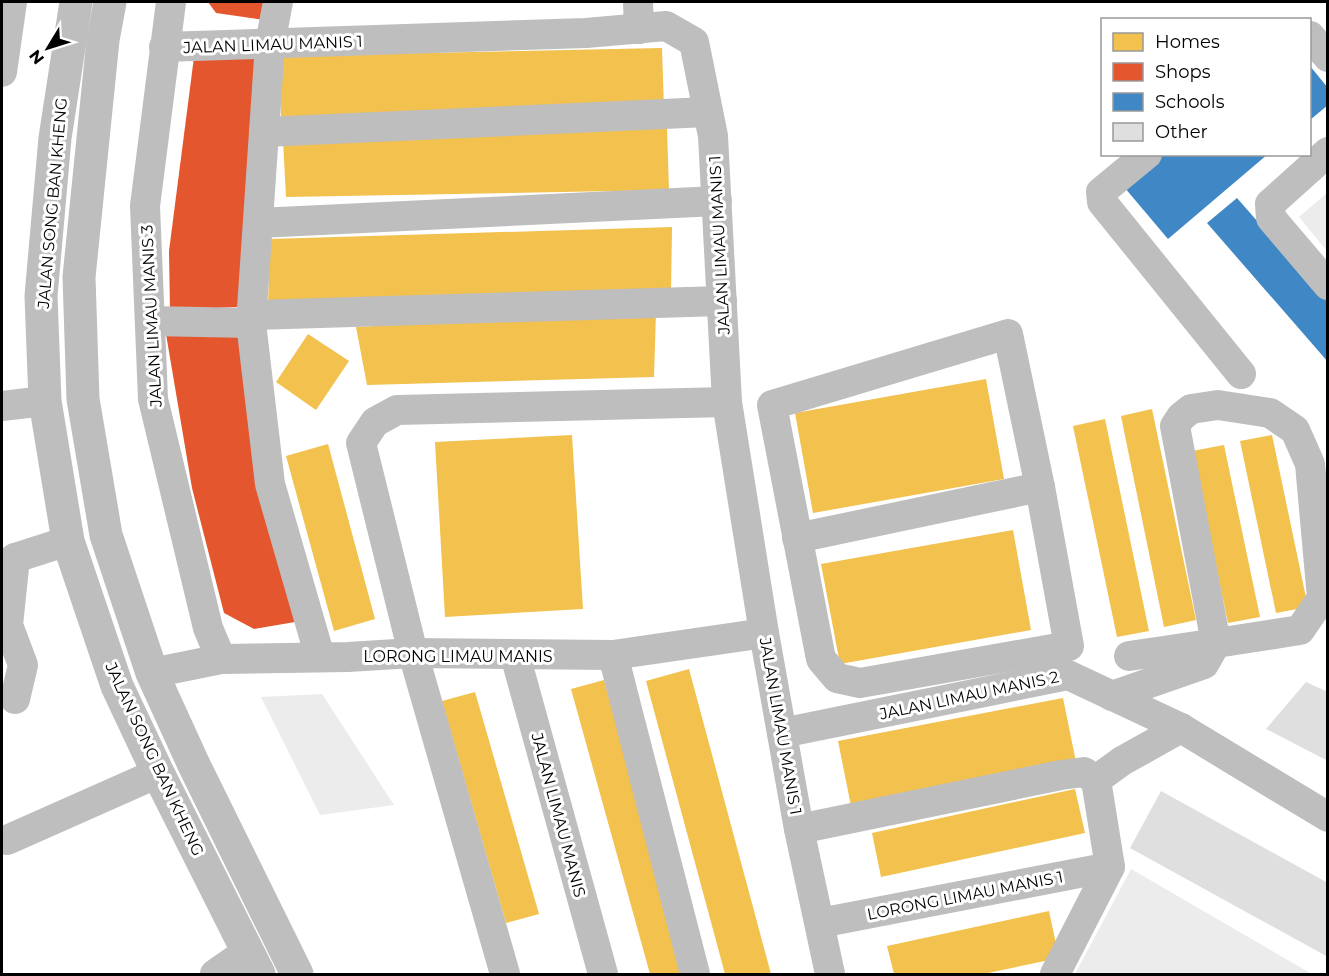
<svg xmlns="http://www.w3.org/2000/svg" width="1329" height="976" font-family="Montserrat,sans-serif">
<style>
.green{fill:#ececec}
.homes{fill:#f2c14e}
.shops{fill:#e4572e}
.schools{fill:#3f88c5}
.building{fill:#dfdfdf}
.lines{fill:none;stroke-linecap:round;stroke-linejoin:round}
.minor{stroke:#bebebe;stroke-width:30}
.major{stroke:#bebebe;stroke-width:33}
.labels{text-anchor:middle;stroke-width:6;stroke-linejoin:round;paint-order:stroke}
.street-label{font-size:16px;fill:#000;stroke:#fff}
</style>
<rect width="100%" height="100%" fill="#fff"/>
<g class="green">
<polygon points="1327,193 1327,251 1299,217"/>
<polygon points="322,694 394,805 320,815 261,697"/>
<polygon points="1131,869 1312,974 1075,974"/>
</g>
<g class="homes">
<polygon points="662,48 664,109 281,117 279,56"/>
<polygon points="667,128 669,190 286,197 283,140"/>
<polygon points="672,227 671,292 268,306 270,239"/>
<polygon points="656,312 654,377 367,385 356,327"/>
<polygon points="308,334 349,361 316,410 276,382"/>
<polygon points="986,379 1004,479 813,513 795,413"/>
<polygon points="1152,409 1196,620 1164,627 1121,416"/>
<polygon points="1105,419 1149,631 1117,637 1073,426"/>
<polygon points="572,435 583,609 445,617 435,442"/>
<polygon points="1272,435 1308,607 1276,613 1240,441"/>
<polygon points="328,444 375,619 334,631 286,456"/>
<polygon points="1224,445 1260,617 1228,623 1192,451"/>
<polygon points="1013,530 1031,630 840,664 821,564"/>
<polygon points="689,669 771,974 725,974 646,681"/>
<polygon points="604,680 685,974 650,974 571,689"/>
<polygon points="475,692 539,914 506,923 442,701"/>
<polygon points="1063,698 1076,762 851,806 838,741"/>
<polygon points="1075,789 1085,833 881,877 872,833"/>
<polygon points="1049,911 1059,958 983,974 894,974 887,946"/>
</g>
<g class="shops">
<polygon points="208,2 268,2 265,20 216,13"/>
<polygon points="194,57 259,59 238,307 170,310 169,251"/>
<polygon points="243,333 295,622 254,629 224,613 192,488 166,334"/>
</g>
<g class="schools">
<polygon points="1310,66 1328,88 1328,105 1310,120"/>
<polygon points="1151,154 1268,154 1168,239 1119,181"/>
<polygon points="1237,198 1328,302 1328,362 1207,223"/>
</g>
<g class="building">
<polygon points="1306,682 1328,692 1328,761 1266,729"/>
<polygon points="1161,791 1328,883 1328,957 1130,848"/>
</g>
<g class="lines">
<g class="minor">
<polyline points="171,2 145,206 153,399 208,628 221,659"/>
<polyline points="278,2 270,44 251,323 270,484 320,657"/>
<polyline points="638,2 639,29"/>
<polyline points="1310,36 1328,57"/>
<polyline points="164,47 586,33 666,26 694,42 713,136 727,402 764,633 799,829 830,974"/>
<polyline points="2,72 12,2"/>
<polyline points="264,132 708,112"/>
<polyline points="1328,152 1270,204 1271,218 1328,285"/>
<polyline points="1147,154 1101,192 1102,202 1241,374"/>
<polyline points="258,223 717,201"/>
<polyline points="252,315 722,301"/>
<polyline points="150,321 251,323"/>
<polygon points="1008,334 1040,487 1069,646 860,683 837,678 821,659 772,405"/>
<polyline points="2,406 45,401"/>
<polyline points="797,538 1040,487"/>
<polyline points="2,568 15,558 68,541"/>
<polyline points="515,655 603,974"/>
<polyline points="613,655 695,974"/>
<polyline points="152,673 221,659 348,657 413,653 613,655 764,633"/>
<path d="M1112,696L1204,664L1216,643L1175,426L1181,417L1191,409L1218,405L1270,413L1295,430L1310,464L1322,598L1300,630C1243,639 1186,648 1129,656"/>
<polyline points="15,699 23,665 8,625 15,558"/>
<polyline points="782,733 1068,675 1181,728 1328,817"/>
<polyline points="799,829 1061,775 1084,772 1096,780"/>
<polyline points="7,840 158,773"/>
<polyline points="820,923 1110,867"/>
<polyline points="215,974 248,951"/>
<polyline points="505,974 413,653 361,443 375,422 397,410 727,402"/>
<polyline points="1055,974 1110,867 1096,780 1122,761 1181,728"/>
</g>
<g class="major">
<polyline points="76,2 55,138 41,296 45,401 68,541 117,686 158,773 259,974"/>
<polyline points="110,2 103,40 79,277 83,399 106,535 152,673 194,765 297,974"/>
</g>
</g>
<g class="labels">
<g class="street-label">
<text transform="translate(273 44) rotate(-2)" y="6">JALAN LIMAU MANIS 1</text>
<text transform="translate(52 203) rotate(-85)" y="6">JALAN SONG BAN KHENG</text>
<text transform="translate(719 245) rotate(-93)" y="6">JALAN LIMAU MANIS 1</text>
<text transform="translate(151 316) rotate(-93)" y="6">JALAN LIMAU MANIS 3</text>
<text x="458" y="662">LORONG LIMAU MANIS</text>
<text transform="translate(969 695) rotate(-12)" y="6">JALAN LIMAU MANIS 2</text>
<text transform="translate(781 726) rotate(80)" y="6">JALAN LIMAU MANIS 1</text>
<text transform="translate(155 759) rotate(65)" y="6">JALAN SONG BAN KHENG</text>
<text transform="translate(559 815) rotate(75)" y="6">JALAN LIMAU MANIS</text>
<text transform="translate(965 895) rotate(-11)" y="6">LORONG LIMAU MANIS 1</text>
</g>
</g>
<rect width="1329" height="976" fill="none" stroke="#000000" stroke-width="6"/>
<rect x="1101" y="18" width="210" height="138" fill="#ffffff" stroke="#999999" stroke-width="1.5"/>
<rect x="1113" y="33" width="30" height="18" fill="#f2c14e" stroke="#999999" stroke-width="1.5"/>
<text x="1155" y="48" font-size="18" fill="#000000">Homes</text>
<rect x="1113" y="63" width="30" height="18" fill="#e4572e" stroke="#999999" stroke-width="1.5"/>
<text x="1155" y="78" font-size="18" fill="#000000">Shops</text>
<rect x="1113" y="93" width="30" height="18" fill="#3f88c5" stroke="#999999" stroke-width="1.5"/>
<text x="1155" y="108" font-size="18" fill="#000000">Schools</text>
<rect x="1113" y="123" width="30" height="18" fill="#dfdfdf" stroke="#999999" stroke-width="1.5"/>
<text x="1155" y="138" font-size="18" fill="#000000">Other</text>
<g transform="translate(48 48) rotate(232)" stroke="#ffffff" stroke-width="4.5" paint-order="stroke">
<path d="M0-4.5L10 22L0 15L-10 22Z" fill="#000000"/>
<text y="-9" font-size="16" font-weight="bold" text-anchor="middle" fill="#000000">N</text>
</g>
</svg>
